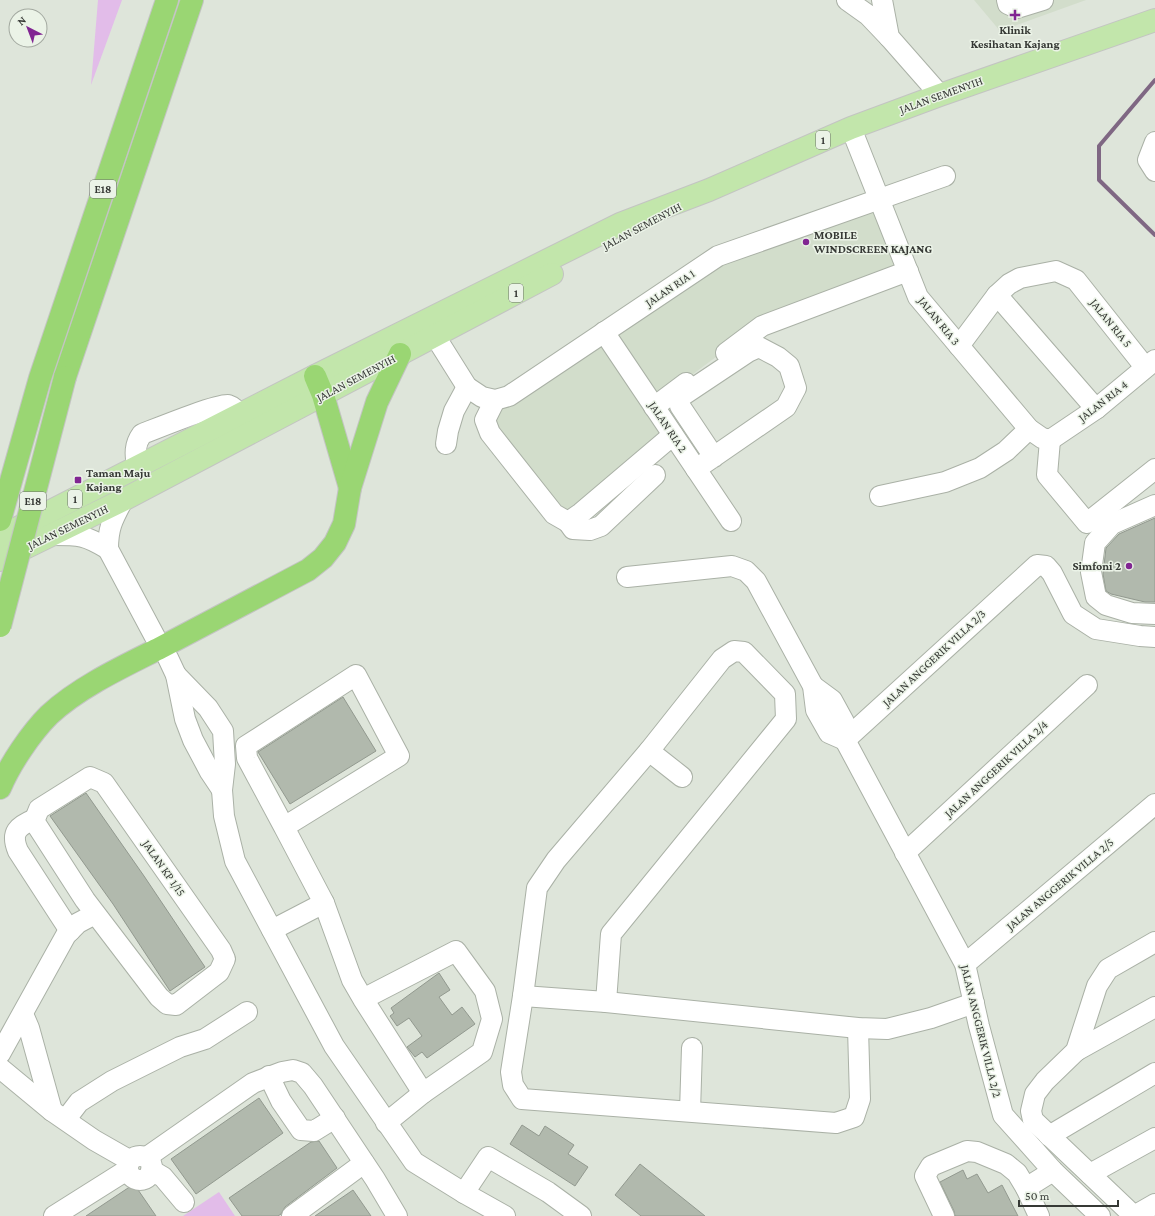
<svg xmlns="http://www.w3.org/2000/svg" width="1155" height="1216" font-family="'Crimson Pro',serif">
<style>
.built{fill:#d2ddcb}
.green{fill:#e2bce9}
.lines{fill:none;stroke-linecap:round;stroke-linejoin:round}
.stream{stroke:#7f6783;stroke-width:4}
.building{fill:#b1b9ad;stroke:#92998f}
.minor-casing{stroke:#aab1a6;stroke-width:22}
.major-casing{stroke:#c3c4c2;stroke-width:24}
.highway-casing{stroke:#c3c4c2;stroke-width:24}
.minor{stroke:#fff;stroke-width:20}
.major{stroke:#c2e6ab;stroke-width:22}
.highway{stroke:#9ad673;stroke-width:22}
.highway-bridge-casing{stroke:#c3c4c2;stroke-width:24;stroke-linecap:butt}
.highway-bridge{stroke:#9ad673;stroke-width:22}
.poi-dot{fill:#812592;stroke:#ebf3e7;stroke-width:1.5}
.labels{text-anchor:middle;stroke-width:3;stroke-linejoin:round;paint-order:stroke}
.shield{fill:#ebf3e7;stroke:#6c716a;stroke-width:1}
.shield-label{font-size:11px;font-weight:bold;fill:#363935}
.poi-label{font-size:12px;font-weight:bold;fill:#363935;stroke:#ebf3e7;text-anchor:start}
.street-label{font-size:12px;fill:#363935;stroke:#ebf3e7}
</style>
<rect width="100%" height="100%" fill="#dee5da"/>
<g class="built">
<polygon points="974,0 1086,0 1000,31"/>
<polygon points="874,206 900,270 760,324 649,407 668,436 568,518 488,420 602,339 720,260"/>
</g>
<g class="green">
<polygon points="98,0 122,0 91,85"/>
<polygon points="219,1192 235,1216 183,1216"/>
</g>
<g class="lines">
<polyline class="stream" points="1155,80 1099,146 1099,180 1155,235"/>
</g>
<g class="building">
<polygon points="1155,518 1155,602 1145,602 1111,594 1106,591 1103,574 1106,548 1119,534"/>
<polygon points="343,697 376,751 290,804 258,752"/>
<polygon points="86,793 144,876 205,967 170,991 113,904 50,816"/>
<polygon points="439,973 450,990 439,997 452,1015 462,1007 475,1024 427,1058 422,1052 415,1057 407,1047 422,1036 409,1018 397,1026 390,1016 394,1013 391,1008"/>
<polygon points="259,1098 283,1133 196,1194 171,1159"/>
<polygon points="522,1125 539,1136 545,1126 574,1145 568,1154 588,1167 575,1186 510,1144"/>
<polygon points="319,1141 337,1168 285,1207 281,1214 278,1216 242,1216 229,1198 311,1142"/>
<polygon points="640,1164 705,1216 641,1216 615,1195"/>
<polygon points="963,1170 967,1179 977,1174 988,1193 1002,1185 1018,1216 955,1216 954,1211 940,1182"/>
<polygon points="134,1184 156,1216 86,1216"/>
<polygon points="353,1190 371,1216 315,1216"/>
</g>
<g class="lines">
<defs>
<g id="minor">
<polyline points="847,0 868,15 889,37"/>
<polyline points="882,0 889,37 940,95"/>
<polyline points="1007,0 1008,4 1017,8 1043,0"/>
<polyline points="851,128 918,297 1029,429 1042,438 1050,440"/>
<polyline points="1155,142 1148,160 1155,171"/>
<polyline points="997,295 1096,409"/>
<polyline points="604,332 731,521"/>
<polyline points="435,336 467,387 482,397 495,400 509,396 718,256 945,176"/>
<polyline points="959,346 997,295 1009,284 1020,278 1056,271 1076,280 1145,367"/>
<polyline points="726,353 762,326 908,271"/>
<polyline points="495,400 485,420 490,433 554,514 568,522 581,513 673,435"/>
<polyline points="654,407 686,383"/>
<polyline points="1050,440 1047,475 1087,523 1155,469"/>
<polyline points="1050,440 1096,409 1155,360"/>
<polyline points="446,444 448,431 454,411 467,387"/>
<path d="M137,467C135,454 134,445 142,434C155,429 219,403 228,405C234,407 236,410 240,415"/>
<polyline points="696,469 786,407 796,388 789,366 778,357 759,347 748,352 679,398 680,406 714,457"/>
<polyline points="880,496 945,482 980,468 1006,451 1029,429"/>
<path d="M123,500C113,519 108,527 108,549L155,637"/>
<polyline points="1155,505 1112,524 1095,543 1091,572 1096,597 1106,605 1132,613 1155,614"/>
<polyline points="568,522 573,529 590,530 601,526 655,475"/>
<path d="M53,535C80,535 85,535 108,549"/>
<polyline points="627,577 732,566 746,571 756,581 813,686 816,710 829,733 845,740"/>
<polyline points="168,658 176,675 185,719 193,740 210,772 222,790"/>
<polyline points="176,675 208,708 223,731 225,764 222,790 224,816 235,861 334,1046 414,1162 464,1193 505,1216"/>
<polyline points="813,686 832,700 844,722 845,740 965,964 979,1026 1003,1115 1053,1171 1100,1216"/>
<polyline points="845,740 1037,565 1046,566 1052,573 1073,614 1096,629 1140,636 1155,637"/>
<polyline points="649,751 682,777"/>
<polygon points="90,777 104,783 221,950 225,959 219,972 176,1005 167,1004 159,997 85,900 36,824 35,819 39,809"/>
<path d="M35,819C18,826 10,832 18,851L70,931"/>
<polyline points="905,853 1087,685"/>
<polyline points="324,903 352,980 363,999 423,1093 482,1052 492,1019 485,991 456,951 363,999"/>
<polyline points="272,930 324,903 284,827 399,756 356,675 246,746 247,758 284,827"/>
<polyline points="965,964 1155,804"/>
<polyline points="523,996 606,1002 858,1028 887,1029 931,1018 974,1003"/>
<polyline points="606,1002 611,934 786,719 785,694 744,652 734,651 722,659 649,751 556,860 537,888 523,996 511,1072 513,1085 522,1099 836,1123 854,1117 860,1099 858,1028"/>
<polyline points="23,1014 29,1028 52,1111"/>
<polyline points="1076,1051 1155,1007"/>
<polyline points="0,1054 66,935 78,923 95,914"/>
<polyline points="0,1068 52,1111 94,1140 129,1160"/>
<polyline points="269,1076 281,1101 301,1130 314,1131 335,1118"/>
<polyline points="690,1111 692,1048"/>
<polyline points="66,1119 79,1102 112,1081 180,1047 205,1039 247,1012"/>
<polyline points="386,1123 423,1093"/>
<polyline points="1049,1136 1155,1073"/>
<circle cx="140" cy="1168" r="12"/>
<polyline points="147,1157 253,1083 282,1072 293,1070 302,1073 313,1086 375,1179 397,1216"/>
<polyline points="151,1170 163,1177 184,1202"/>
<polyline points="1090,1174 1155,1138"/>
<polyline points="1026,1188 1039,1216"/>
<polyline points="464,1193 488,1157 548,1192 581,1216"/>
<polyline points="54,1216 127,1170"/>
<polyline points="292,1216 364,1163"/>
<polyline points="944,1216 925,1176 931,1166 967,1151 977,1152 1006,1164 1017,1173 1026,1188 1053,1171"/>
<polyline points="1134,1216 1033,1120 1031,1111 1035,1094 1045,1081 1076,1051 1097,986 1108,969 1155,942"/>
<polyline points="1134,1216 1155,1204"/>
</g>
<g id="major">
<polyline points="0,537 315,376 620,224 709,190 851,128 940,95 1155,20"/>
<polyline points="0,560 123,500 552,274"/>
</g>
<g id="highway">
<polyline points="315,376 323,395 350,488"/>
<polyline points="65,377 192,0"/>
<polyline points="0,520 40,378 167,0"/>
<path d="M0,788C10,764 31,733 49,715C79,687 124,666 160,648C210,622 259,596 308,570L323,558L335,543L344,524L350,488L377,402L400,354"/>
</g>
</defs>
<use href="#minor" class="minor-casing"/>
<use href="#major" class="major-casing"/>
<use href="#highway" class="highway-casing"/>
<use href="#minor" class="minor"/>
<use href="#major" class="major"/>
<use href="#highway" class="highway"/>
<defs>
<polyline id="highway-bridge" points="0,626 65,377"/>
</defs>
<use href="#highway-bridge" class="highway-bridge-casing"/>
<use href="#highway-bridge" class="highway-bridge"/>
</g>
<g class="poi-dot">
<path d="M1013 9h4v4h4v4h-4v4h-4v-4h-4v-4h4z"/>
<circle cx="806" cy="242" r="4"/>
<rect x="74" y="476" width="8" height="8" rx="2"/>
<circle cx="1129" cy="566" r="4"/>
</g>
<g class="labels">
<g class="shield">
<rect x="816" y="131" width="14" height="18" rx="3"/>
<rect x="90" y="180" width="26" height="18" rx="3"/>
<rect x="509" y="284" width="14" height="18" rx="3"/>
<rect x="68" y="490" width="14" height="18" rx="3"/>
<rect x="20" y="492" width="26" height="18" rx="3"/>
</g>
<g class="shield-label">
<text x="823" y="144">1</text>
<text x="103" y="193">E18</text>
<text x="516" y="297">1</text>
<text x="75" y="503">1</text>
<text x="33" y="505">E18</text>
</g>
<g class="poi-label">
<text x="1015" y="34" text-anchor="middle">Klinik<tspan x="1015" dy="14">Kesihatan Kajang</tspan></text>
<text x="814" y="239">MOBILE<tspan x="814" dy="14">WINDSCREEN KAJANG</tspan></text>
<text x="86" y="477">Taman Maju<tspan x="86" dy="14">Kajang</tspan></text>
<text x="1121" y="570" text-anchor="end">Simfoni 2</text>
</g>
<g class="street-label">
<text transform="translate(941 95) rotate(-20)" y="4">JALAN SEMENYIH</text>
<text transform="translate(642 226) rotate(-28)" y="4">JALAN SEMENYIH</text>
<text transform="translate(670 288) rotate(-34)" y="4">JALAN RIA 1</text>
<text transform="translate(939 321) rotate(51)" y="4">JALAN RIA 3</text>
<text transform="translate(1111 323) rotate(51)" y="4">JALAN RIA 5</text>
<text transform="translate(356 378) rotate(-28)" y="4">JALAN SEMENYIH</text>
<text transform="translate(1103 401) rotate(-38)" y="4">JALAN RIA 4</text>
<text transform="translate(668 427) rotate(56)" y="4">JALAN RIA 2</text>
<text transform="translate(68 527) rotate(-26)" y="4">JALAN SEMENYIH</text>
<text transform="translate(934 658) rotate(-43)" y="4">JALAN ANGGERIK VILLA 2/3</text>
<text transform="translate(996 769) rotate(-43)" y="4">JALAN ANGGERIK VILLA 2/4</text>
<text transform="translate(164 868) rotate(55)" y="4">JALAN KP 1/15</text>
<text transform="translate(1060 884) rotate(-40)" y="4">JALAN ANGGERIK VILLA 2/5</text>
<text transform="translate(981 1031) rotate(76)" y="4">JALAN ANGGERIK VILLA 2/2</text>
</g>
</g>
<g transform="translate(28 28) rotate(318)"><circle r="19" fill="#ebf3e7" stroke="#a3a9a0"/>
<path d="M0-3L7 15L0 10L-7 15Z" fill="#812592"/>
<text y="-6" font-size="11" font-weight="bold" text-anchor="middle" fill="#363935">N</text>
</g>
<path d="M1019 1200v6h99v-6" fill="none" stroke="#363935" stroke-width="2"/>
<text x="1025" y="1200" font-size="12" fill="#363935" stroke="#ebf3e7" stroke-width="3" paint-order="stroke">50 m</text>
</svg>
